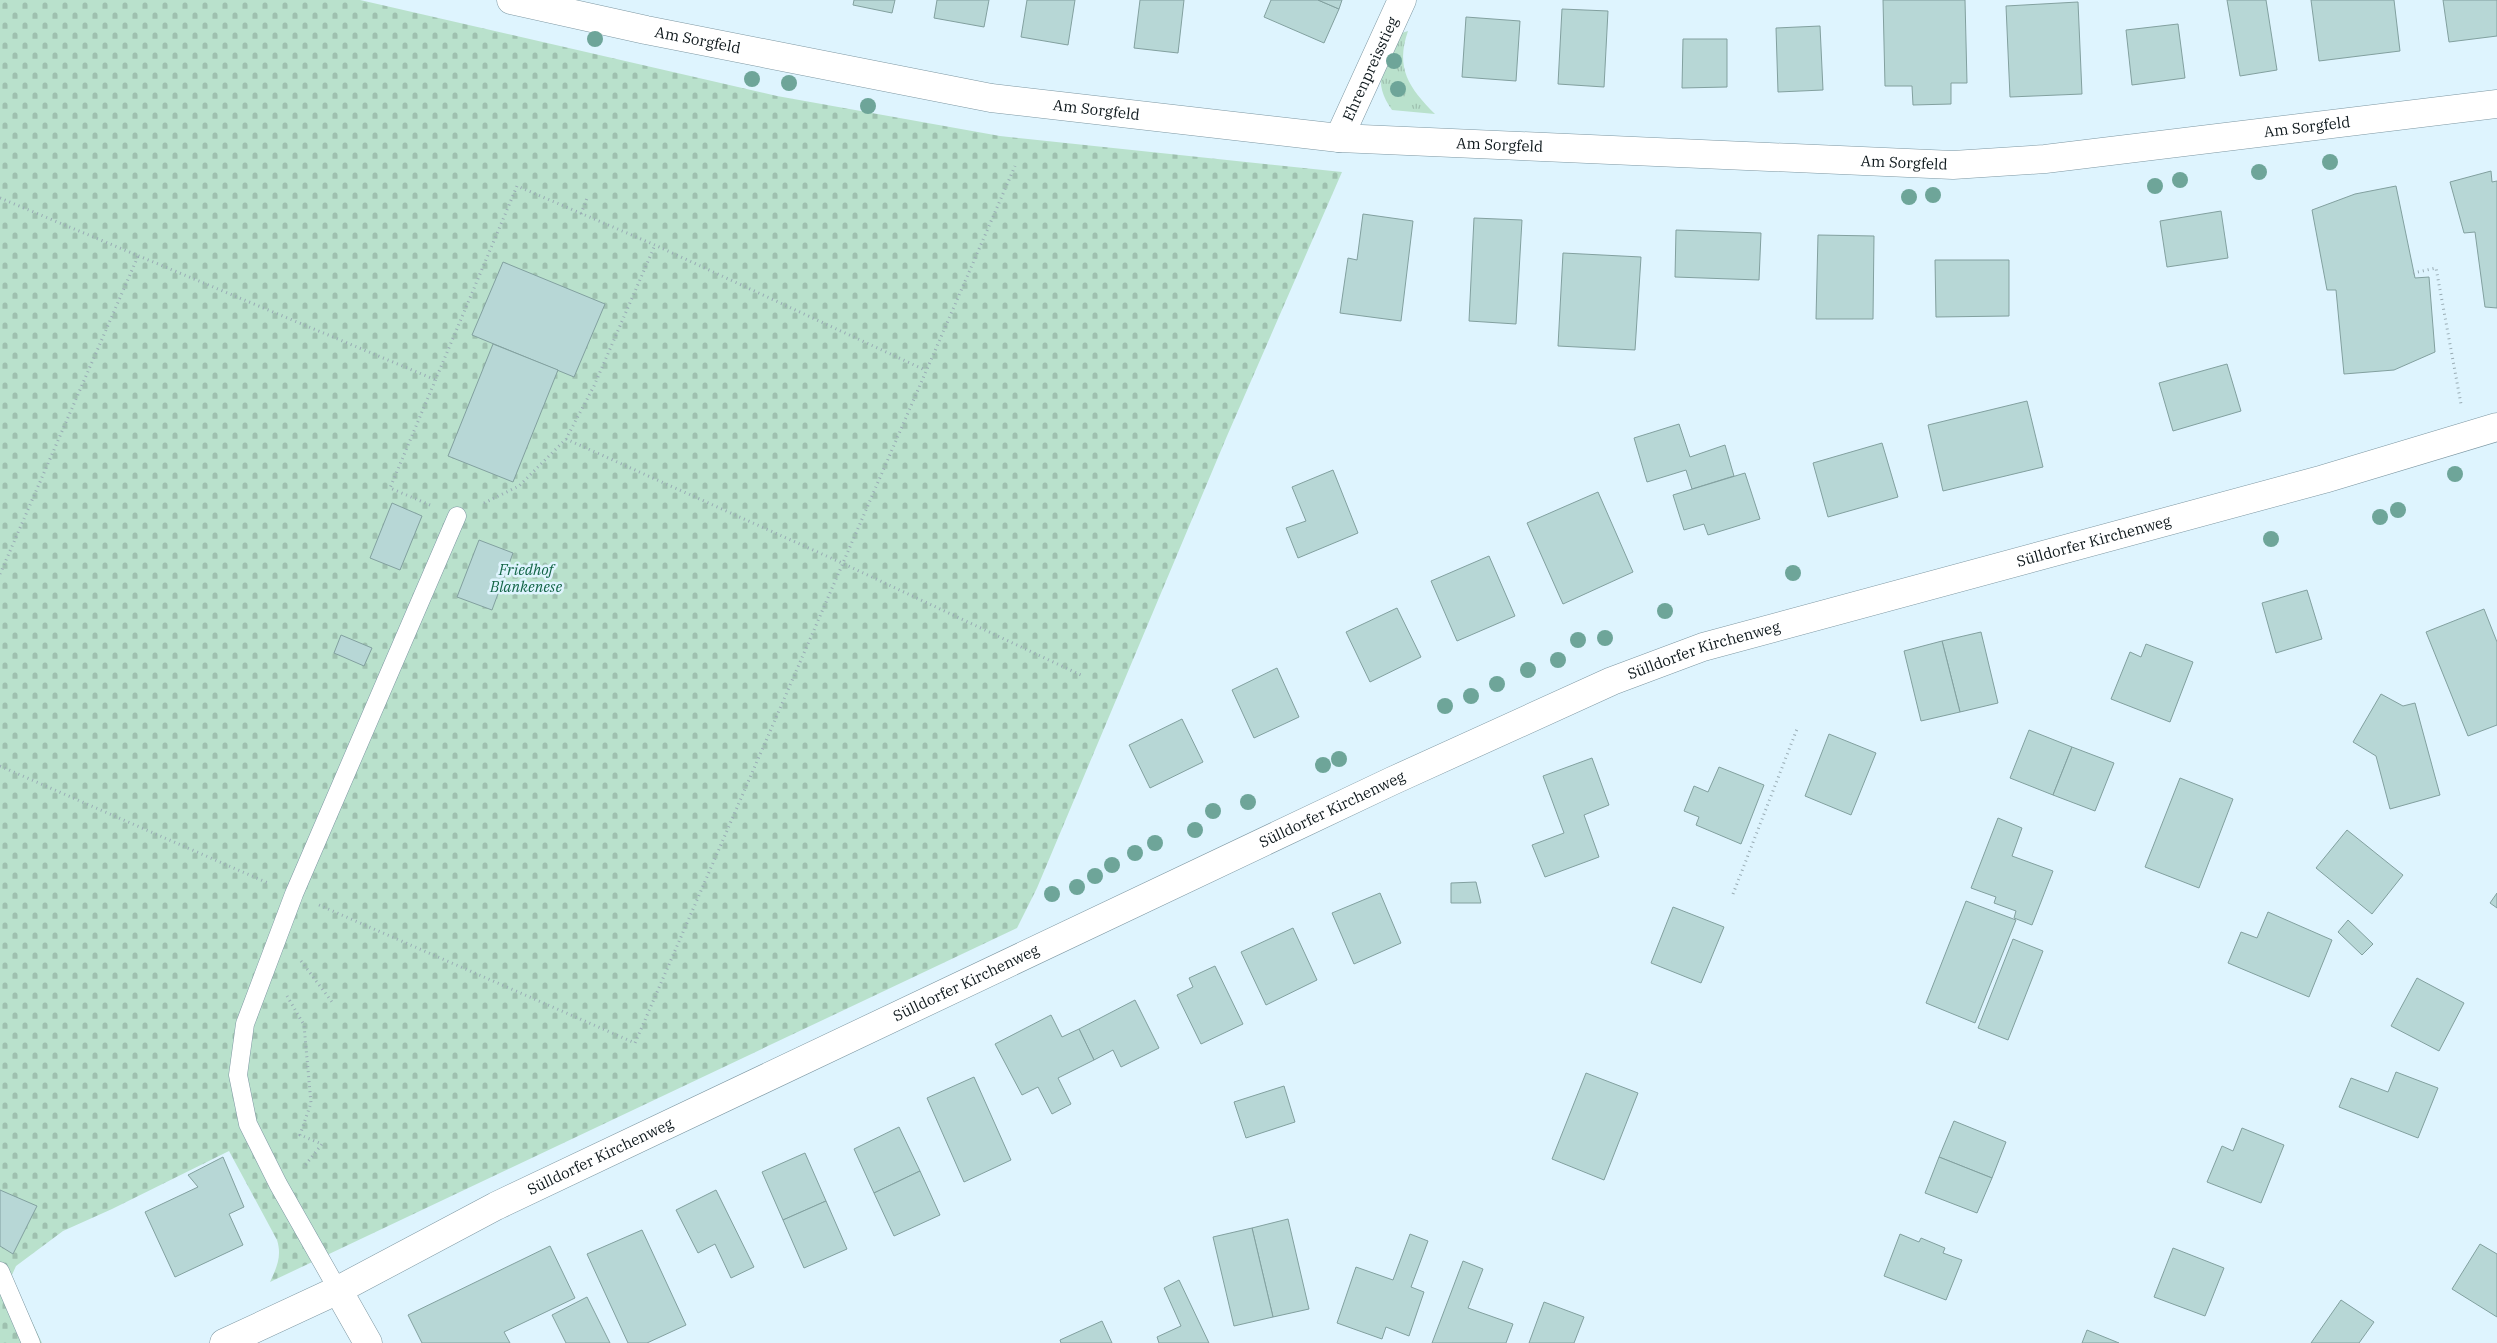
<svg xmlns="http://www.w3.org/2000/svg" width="2497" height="1343" font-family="'IBM Plex Serif',serif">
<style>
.grass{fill:url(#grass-tufts)}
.cemetery{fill:url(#cemetery-stones)}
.building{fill:#b7d7d6;stroke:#82a09f}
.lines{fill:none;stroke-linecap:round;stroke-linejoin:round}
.lane-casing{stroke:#7d97a2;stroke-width:19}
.street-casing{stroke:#7d97a2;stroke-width:29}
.secondary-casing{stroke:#7d97a2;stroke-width:29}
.path{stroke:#99acb4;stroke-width:3;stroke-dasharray:1 4;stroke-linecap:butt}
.lane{stroke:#fff;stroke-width:18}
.street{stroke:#fff;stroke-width:28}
.secondary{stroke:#fff;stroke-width:28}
.tree{fill:#6ea599}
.labels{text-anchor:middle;stroke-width:5;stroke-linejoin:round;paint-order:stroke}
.street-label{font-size:15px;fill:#0d171b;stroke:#def4fe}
.park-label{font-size:15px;font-style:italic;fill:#136546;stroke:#def4fe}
</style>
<defs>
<pattern id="grass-tufts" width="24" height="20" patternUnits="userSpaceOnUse" patternTransform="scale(1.25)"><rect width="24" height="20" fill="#b9e1cc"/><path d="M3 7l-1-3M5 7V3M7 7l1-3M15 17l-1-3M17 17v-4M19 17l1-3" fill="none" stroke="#9ec0af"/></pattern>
<pattern id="cemetery-stones" width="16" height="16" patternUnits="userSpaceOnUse" patternTransform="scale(1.25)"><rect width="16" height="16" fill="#b9e1cc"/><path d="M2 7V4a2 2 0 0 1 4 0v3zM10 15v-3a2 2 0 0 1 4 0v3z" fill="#9ec0af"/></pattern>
</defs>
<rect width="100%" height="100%" fill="#def4fe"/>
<path class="grass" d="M1408,31C1395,68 1409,88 1435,114L1392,110C1372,82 1383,65 1392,36Z"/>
<path class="cemetery" d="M0,0H360L777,96L1000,136L1342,172L1227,436L1037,888L1017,928L270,1282C277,1267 282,1256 277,1240L229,1151L112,1209L63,1231L16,1266L11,1277L12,1286L21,1298L42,1343H0Z"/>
<g class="building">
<polygon points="854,0 895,0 892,13 853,5"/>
<polygon points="937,0 989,0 984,27 934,18"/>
<polygon points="1027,0 1075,0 1068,45 1021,37"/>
<polygon points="1140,0 1184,0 1178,53 1134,48"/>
<polygon points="1271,0 1318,0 1339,9 1324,43 1264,17"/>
<polygon points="1318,0 1342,0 1339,9"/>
<polygon points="1883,0 1965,0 1967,83 1951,83 1951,104 1913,105 1912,86 1885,86"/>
<polygon points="2227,0 2266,0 2277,70 2240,76"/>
<polygon points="2311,0 2394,0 2400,51 2319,61"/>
<polygon points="2443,0 2497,0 2497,36 2449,42"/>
<polygon points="2078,2 2082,94 2010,97 2006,6"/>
<polygon points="1562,9 1608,11 1604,87 1558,84"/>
<polygon points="1466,17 1520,21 1516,81 1462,77"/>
<polygon points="2178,24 2185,78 2132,85 2126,30"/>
<polygon points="1820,26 1823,90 1778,92 1776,28"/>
<polygon points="1683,39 1727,39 1727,87 1682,88"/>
<polygon points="2491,171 2492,182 2497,181 2497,308 2485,307 2475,232 2464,233 2450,182"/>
<polygon points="2396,186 2415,278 2429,277 2435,352 2394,370 2344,374 2336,290 2327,290 2312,210 2355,194"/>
<polygon points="2221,211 2228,258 2167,267 2160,221"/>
<polygon points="1363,214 1413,221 1401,321 1340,313 1348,258 1357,260"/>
<polygon points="1474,218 1522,220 1516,324 1469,321"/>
<polygon points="1676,230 1761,233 1759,280 1675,277"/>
<polygon points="1818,235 1874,236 1873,319 1816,319"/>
<polygon points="1563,253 1641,257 1635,350 1558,346"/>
<polygon points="1935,260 2009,260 2009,316 1936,317"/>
<polygon points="503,262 605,304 574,377 472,335"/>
<polygon points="493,344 558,370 513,482 448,456"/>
<polygon points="2227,364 2241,411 2173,431 2159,383"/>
<polygon points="2027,401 2043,467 1943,491 1928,425"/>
<polygon points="1679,424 1690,457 1725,445 1734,476 1692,489 1686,470 1647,482 1634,438"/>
<polygon points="1882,443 1898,497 1828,517 1813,463"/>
<polygon points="1333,470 1358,533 1298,558 1286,528 1306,521 1292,487"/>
<polygon points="1745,473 1760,519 1708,535 1704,524 1684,530 1673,495"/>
<polygon points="1598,492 1633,572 1563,604 1527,523"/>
<polygon points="392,503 422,516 400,570 370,558"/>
<polygon points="479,540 513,553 492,610 457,597"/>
<polygon points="1489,556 1515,616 1457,641 1431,581"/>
<polygon points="2307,590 2322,639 2276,653 2262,603"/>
<polygon points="1397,608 1421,657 1370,682 1346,632"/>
<polygon points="2484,609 2497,642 2497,725 2468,736 2426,632"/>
<polygon points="1981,632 1998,703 1960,712 1942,641"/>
<polygon points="341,635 372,648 364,666 334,653"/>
<polygon points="1942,641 1960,712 1921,721 1904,651"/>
<polygon points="2146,644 2193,662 2170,722 2111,699 2130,652 2141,657"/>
<polygon points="1277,668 1299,717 1254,738 1232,690"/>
<polygon points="2381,694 2403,706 2415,703 2440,795 2390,809 2376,756 2353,742"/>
<polygon points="1182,719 1203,762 1150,788 1129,745"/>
<polygon points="2029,730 2072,747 2053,795 2010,778"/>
<polygon points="1829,734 1876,753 1851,815 1805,796"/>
<polygon points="2072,747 2114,763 2095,811 2053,795"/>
<polygon points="1592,758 1609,805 1584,815 1599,857 1545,877 1532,845 1564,833 1543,776"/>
<polygon points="1719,767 1764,785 1741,844 1696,825 1699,817 1684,811 1694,786 1708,792"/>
<polygon points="2180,778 2233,799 2199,888 2145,867"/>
<polygon points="1998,818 2022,828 2012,856 2053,871 2032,925 2014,918 2016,911 1994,903 1996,897 1971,888"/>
<polygon points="2347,830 2403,875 2372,914 2316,868"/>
<polygon points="1476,882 1481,903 1451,903 1451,883"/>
<polygon points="1380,893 1401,943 1354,964 1332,913"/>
<polygon points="2497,893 2497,908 2490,903"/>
<polygon points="1966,901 2016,920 1975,1023 1926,1003"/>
<polygon points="1673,907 1724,927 1701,983 1651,963"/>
<polygon points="2268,912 2332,940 2309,997 2228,963 2241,932 2257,938"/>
<polygon points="2348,920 2373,944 2362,955 2338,932"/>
<polygon points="1293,928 1317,980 1266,1005 1241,952"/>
<polygon points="2013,939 2043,951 2008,1040 1978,1028"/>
<polygon points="1215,966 1243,1024 1201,1044 1177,995 1193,987 1189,978"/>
<polygon points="2417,978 2464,1003 2439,1051 2391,1026"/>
<polygon points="1135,1000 1159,1048 1121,1067 1113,1050 1094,1060 1079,1029"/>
<polygon points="1051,1015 1062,1037 1079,1029 1094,1060 1058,1078 1071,1104 1052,1114 1038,1087 1022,1095 995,1044"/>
<polygon points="2396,1072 2438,1088 2418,1138 2339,1107 2351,1078 2388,1092"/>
<polygon points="1586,1073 1638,1093 1604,1180 1552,1159"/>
<polygon points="974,1077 1011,1160 964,1182 927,1098"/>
<polygon points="1284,1086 1295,1122 1246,1138 1234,1102"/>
<polygon points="1954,1121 2006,1142 1992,1178 1939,1157"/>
<polygon points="899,1127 920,1171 874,1193 854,1149"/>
<polygon points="2242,1128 2284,1145 2261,1203 2207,1182 2222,1146 2233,1151"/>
<polygon points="805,1153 826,1201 783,1220 762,1172"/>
<polygon points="223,1157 244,1207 229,1214 243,1245 175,1277 145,1212 198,1187 188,1175"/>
<polygon points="1939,1157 1992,1178 1977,1213 1925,1193"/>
<polygon points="920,1171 940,1215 894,1236 874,1193"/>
<polygon points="0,1190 37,1206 13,1254 0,1246"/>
<polygon points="716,1190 754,1267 731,1278 715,1244 698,1253 676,1210"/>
<polygon points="826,1201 847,1249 804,1268 783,1220"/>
<polygon points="1288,1219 1309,1309 1273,1317 1252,1228"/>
<polygon points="1252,1228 1273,1317 1234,1326 1213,1237"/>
<polygon points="642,1230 686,1325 647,1343 628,1343 587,1254"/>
<polygon points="1410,1234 1428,1241 1411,1287 1424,1292 1409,1336 1386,1327 1382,1339 1337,1323 1356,1267 1393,1280"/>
<polygon points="1900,1234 1919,1242 1921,1238 1945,1248 1943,1253 1962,1260 1946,1300 1884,1276"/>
<polygon points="2480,1244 2497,1254 2497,1317 2452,1289"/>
<polygon points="550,1246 575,1298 504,1332 510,1343 422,1343 408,1315"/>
<polygon points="2173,1248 2224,1268 2205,1316 2154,1297"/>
<polygon points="1463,1261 1483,1269 1468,1308 1513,1324 1506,1343 1432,1343"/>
<polygon points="1179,1280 1209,1343 1159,1343 1157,1337 1181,1326 1164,1288"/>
<polygon points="587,1297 610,1343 566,1343 552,1315"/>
<polygon points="2341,1300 2374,1322 2359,1343 2311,1343"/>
<polygon points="1544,1302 1584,1317 1574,1343 1529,1343"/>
<polygon points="1102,1321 1112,1343 1061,1343 1060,1340"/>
<polygon points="2087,1330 2119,1343 2082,1343"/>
</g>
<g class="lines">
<defs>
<g id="lane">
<polyline points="0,1271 31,1343"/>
<polyline points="338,1290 278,1184 248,1124 238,1075 245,1024 294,894 457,516"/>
</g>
<g id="street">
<path id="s1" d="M511,0L646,30L991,98L1339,138L1953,165L2045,159L2497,104"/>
<path id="s2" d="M1339,138L1402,0"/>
<polyline points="338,1290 368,1343"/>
</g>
<g id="secondary">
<path id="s3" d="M224,1343L338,1290L496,1206L1392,781L1612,681L1703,647L2324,479L2497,427"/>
</g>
</defs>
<use href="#lane" class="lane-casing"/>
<use href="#street" class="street-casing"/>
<use href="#secondary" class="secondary-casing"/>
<g class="path">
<polyline points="0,198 436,380"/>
<polyline points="581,214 587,198"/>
<polyline points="2413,273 2436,268 2461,404"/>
<polyline points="566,439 842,563 1083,676"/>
<polyline points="484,503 519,486 566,439 594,386 655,245"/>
<polyline points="430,505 390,488 517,186 655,245 925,370"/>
<polyline points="0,574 139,254"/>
<polyline points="0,766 268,883"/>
<polyline points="1733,894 1797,729"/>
<polyline points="319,905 635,1043 1015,166"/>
<polyline points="301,961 332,1002"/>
<polyline points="287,996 304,1025 311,1103 300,1135 322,1144 303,1168"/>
</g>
<use href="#lane" class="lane"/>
<use href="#street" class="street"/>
<use href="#secondary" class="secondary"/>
</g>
<g class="tree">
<circle cx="595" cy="39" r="8"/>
<circle cx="1394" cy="61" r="8"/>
<circle cx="752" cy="79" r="8"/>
<circle cx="789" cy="83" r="8"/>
<circle cx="1398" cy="89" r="8"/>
<circle cx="868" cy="106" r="8"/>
<circle cx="2330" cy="162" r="8"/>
<circle cx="2259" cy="172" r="8"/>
<circle cx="2180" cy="180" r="8"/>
<circle cx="2155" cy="186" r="8"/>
<circle cx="1933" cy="195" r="8"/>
<circle cx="1909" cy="197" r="8"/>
<circle cx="2455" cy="474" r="8"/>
<circle cx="2398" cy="510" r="8"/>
<circle cx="2380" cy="517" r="8"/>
<circle cx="2271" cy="539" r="8"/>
<circle cx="1793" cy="573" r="8"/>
<circle cx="1665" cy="611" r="8"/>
<circle cx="1605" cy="638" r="8"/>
<circle cx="1578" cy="640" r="8"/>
<circle cx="1558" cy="660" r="8"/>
<circle cx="1528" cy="670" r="8"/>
<circle cx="1497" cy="684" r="8"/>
<circle cx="1471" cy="696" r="8"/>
<circle cx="1445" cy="706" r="8"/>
<circle cx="1339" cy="759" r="8"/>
<circle cx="1323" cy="765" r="8"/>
<circle cx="1248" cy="802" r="8"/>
<circle cx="1213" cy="811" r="8"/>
<circle cx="1195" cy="830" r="8"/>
<circle cx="1155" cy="843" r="8"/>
<circle cx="1135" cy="853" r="8"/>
<circle cx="1112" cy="865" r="8"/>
<circle cx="1095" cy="876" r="8"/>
<circle cx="1077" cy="887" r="8"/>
<circle cx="1052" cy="894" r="8"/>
</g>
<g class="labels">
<g class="street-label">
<text dy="5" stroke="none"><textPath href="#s1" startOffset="191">Am Sorgfeld</textPath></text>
<text dy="5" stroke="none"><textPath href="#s2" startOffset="76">Ehrenpreisstieg</textPath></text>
<text dy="5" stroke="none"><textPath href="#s1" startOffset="596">Am Sorgfeld</textPath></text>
<text dy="5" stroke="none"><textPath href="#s1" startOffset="1811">Am Sorgfeld</textPath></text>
<text dy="5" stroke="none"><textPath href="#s1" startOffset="1001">Am Sorgfeld</textPath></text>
<text dy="5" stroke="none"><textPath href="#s1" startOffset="1406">Am Sorgfeld</textPath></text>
<text dy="5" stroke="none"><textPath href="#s3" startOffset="2040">Sülldorfer Kirchenweg</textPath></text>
<text dy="5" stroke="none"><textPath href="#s3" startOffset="1635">Sülldorfer Kirchenweg</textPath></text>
<text dy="5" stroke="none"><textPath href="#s3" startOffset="1230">Sülldorfer Kirchenweg</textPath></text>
<text dy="5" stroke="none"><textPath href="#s3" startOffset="825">Sülldorfer Kirchenweg</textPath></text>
<text dy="5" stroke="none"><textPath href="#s3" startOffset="420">Sülldorfer Kirchenweg</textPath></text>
</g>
<g class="park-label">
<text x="526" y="575">Friedhof<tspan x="526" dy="17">Blankenese</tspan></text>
</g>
</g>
</svg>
